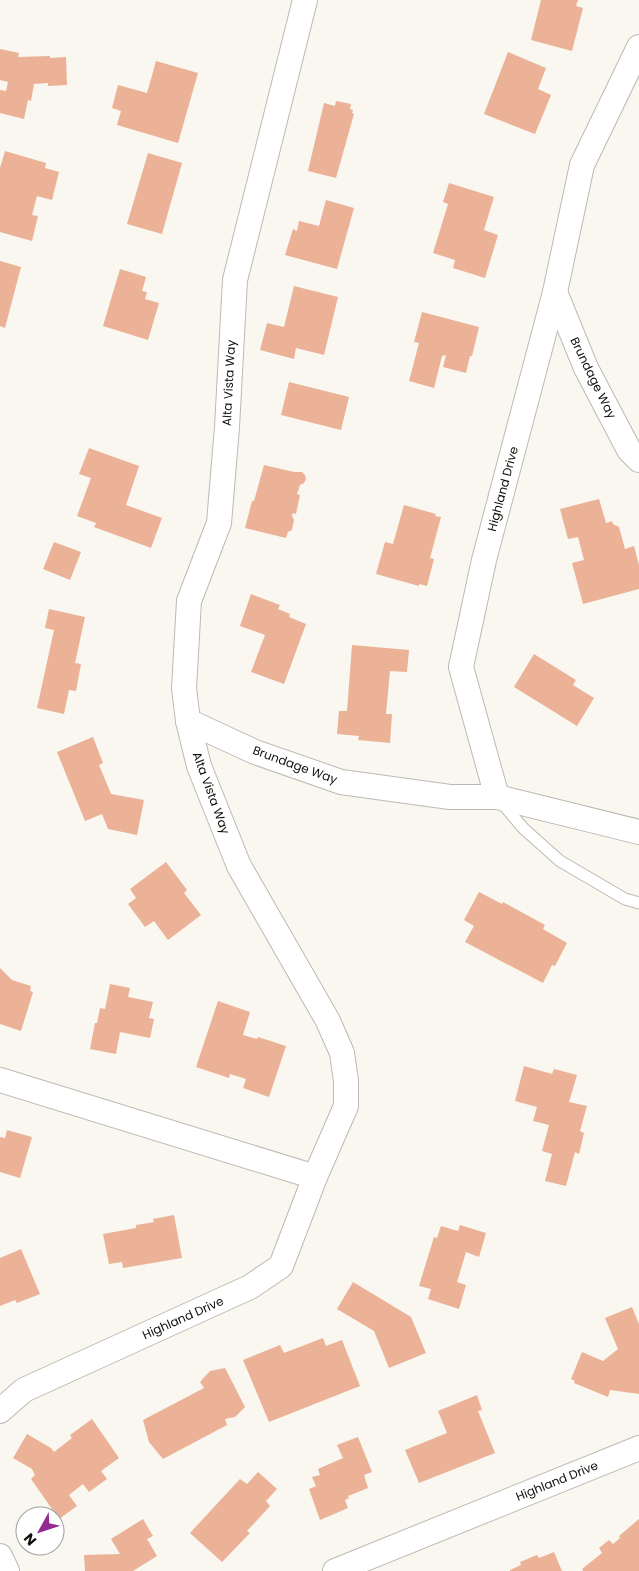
<svg xmlns="http://www.w3.org/2000/svg" width="639" height="1571" font-family="Poppins,sans-serif">
<style>
.building{fill:#ebb297}
.lines{fill:none;stroke-linecap:round;stroke-linejoin:round}
.lane-casing{stroke:#bcbab2;stroke-width:13}
.street-casing{stroke:#bcbab2;stroke-width:26}
.lane{stroke:#fff;stroke-width:11}
.street{stroke:#fff;stroke-width:24}
.labels{text-anchor:middle;stroke-width:4.5;stroke-linejoin:round;paint-order:stroke}
.street-label{font-size:12px;fill:#0f0f0c;stroke:#fff}
</style>
<rect width="100%" height="100%" fill="#f9f7ef"/>
<g class="building">
<polygon points="541,0 578,0 576,6 583,8 572,51 531,40"/>
<polygon points="0,49 19,53 18,57 50,56 50,58 66,57 67,85 48,86 48,83 34,84 31,101 28,100 24,119 0,113 0,90 6,91 8,82 0,80"/>
<polygon points="508,52 546,68 538,89 551,95 535,134 484,114"/>
<polygon points="156,61 198,73 178,143 117,125 121,111 112,108 118,85 147,93"/>
<polygon points="336,101 351,104 350,109 353,110 352,113 354,114 336,178 308,171 324,103 335,106"/>
<polygon points="5,151 46,163 45,168 59,172 52,200 37,196 32,215 38,216 32,241 0,232 0,168"/>
<polygon points="148,153 182,163 162,234 127,224"/>
<polygon points="449,183 494,197 484,230 498,235 485,278 453,268 455,260 433,253 448,204 443,202"/>
<polygon points="326,200 354,208 337,269 285,255 293,229 297,231 299,221 319,226"/>
<polygon points="0,261 21,267 5,328 0,326"/>
<polygon points="120,269 146,277 142,291 147,292 145,299 159,303 148,340 103,326"/>
<polygon points="294,286 338,297 324,355 296,348 294,359 260,350 267,323 284,327"/>
<polygon points="422,312 479,327 472,356 470,356 466,373 443,367 446,355 442,356 434,388 409,381 419,343 414,342"/>
<polygon points="289,382 349,397 341,430 281,415"/>
<polygon points="89,448 139,466 126,505 162,518 151,548 94,527 96,523 77,516 91,478 79,474"/>
<polygon points="264,465 294,472 302,472 305,475 306,479 304,483 300,485 297,494 300,495 296,514 293,513 292,516 294,520 292,530 288,532 286,538 245,528 252,501 254,501"/>
<polygon points="599,499 606,523 612,521 613,524 619,527 625,549 634,546 639,565 639,589 583,604 572,563 584,560 578,537 568,539 560,509"/>
<polygon points="404,505 436,514 435,516 441,517 430,558 434,559 427,586 419,584 419,586 376,574 385,542 393,544"/>
<polygon points="54,542 81,552 70,580 43,569"/>
<polygon points="251,594 280,605 278,609 290,614 289,617 306,624 284,684 251,672 265,635 240,626"/>
<polygon points="49,609 85,617 75,663 81,664 76,691 69,690 64,714 37,708 54,630 45,628"/>
<polygon points="352,645 409,650 407,672 390,671 386,714 392,714 390,743 358,740 359,736 337,734 339,711 347,711"/>
<polygon points="534,654 576,680 573,685 594,698 577,726 514,687"/>
<polygon points="93,737 103,763 99,765 111,794 144,800 137,835 108,829 102,814 85,821 57,752"/>
<polygon points="166,862 187,890 184,893 201,915 168,940 154,921 145,927 128,904 136,898 130,889"/>
<polygon points="479,892 502,904 503,902 545,925 543,929 567,943 555,966 552,965 543,983 465,942 474,926 464,920"/>
<polygon points="0,968 12,980 31,986 30,991 33,992 21,1031 0,1024"/>
<polygon points="110,984 130,988 128,997 153,1002 149,1018 154,1019 150,1038 120,1032 116,1054 90,1049 95,1023 97,1023 100,1008 105,1009"/>
<polygon points="218,1001 250,1012 243,1035 257,1039 258,1037 286,1046 269,1097 243,1088 246,1079 230,1074 229,1078 196,1067"/>
<polygon points="524,1066 552,1074 554,1069 577,1075 569,1102 587,1106 580,1131 584,1133 579,1154 575,1152 566,1186 545,1181 552,1154 542,1151 549,1125 533,1121 537,1107 515,1101"/>
<polygon points="7,1130 32,1137 20,1178 0,1172 0,1137 5,1138"/>
<polygon points="174,1215 182,1258 123,1268 122,1262 109,1264 103,1234 136,1228 136,1225 154,1222 153,1219"/>
<polygon points="460,1225 486,1233 479,1257 466,1252 457,1282 466,1285 459,1309 428,1299 431,1289 419,1286 434,1237 437,1238 441,1226 458,1231"/>
<polygon points="21,1249 40,1294 17,1303 15,1300 0,1306 0,1258"/>
<polygon points="353,1282 411,1317 426,1353 389,1368 374,1331 337,1309"/>
<polygon points="632,1307 639,1324 639,1394 610,1390 608,1397 574,1383 575,1381 571,1379 582,1352 603,1361 618,1349 605,1318"/>
<polygon points="323,1338 326,1346 342,1340 360,1386 269,1422 243,1360 280,1345 284,1353"/>
<polygon points="225,1368 245,1407 235,1417 225,1419 227,1425 163,1459 149,1442 143,1420 204,1388 200,1382 210,1371"/>
<polygon points="477,1395 482,1410 478,1411 495,1453 419,1483 405,1450 447,1433 438,1411"/>
<polygon points="92,1419 119,1458 101,1471 107,1479 89,1492 83,1484 69,1495 77,1506 59,1519 31,1479 35,1475 32,1469 13,1458 27,1434 51,1448 54,1452 72,1438 70,1435"/>
<polygon points="358,1437 372,1472 364,1475 368,1488 348,1496 349,1498 345,1500 348,1508 320,1520 309,1489 316,1486 312,1477 320,1475 318,1469 343,1458 337,1445"/>
<polygon points="258,1472 277,1489 266,1501 270,1506 247,1531 250,1533 222,1562 190,1533 240,1479 247,1484"/>
<polygon points="143,1519 153,1536 147,1539 157,1556 133,1571 85,1571 84,1555 120,1554 111,1539"/>
<polygon points="639,1519 639,1571 583,1571 582,1569 602,1553 599,1548 609,1540 613,1544 620,1538 619,1536"/>
<polygon points="554,1552 562,1571 510,1571 510,1570 521,1565 520,1562 537,1555 539,1558"/>
</g>
<g class="lines">
<defs>
<polyline id="lane" points="501,802 524,829 560,861 625,899 639,903"/>
<g id="street">
<polyline points="555,292 586,368 629,450 639,460"/>
<polyline points="188,721 255,752 341,782 450,797 497,797 639,832"/>
<polyline points="497,797 461,667 484,560 555,292 582,165 639,47"/>
<polyline points="0,1080 315,1177"/>
<polyline points="0,1411 24,1390 250,1287 281,1266 315,1177 346,1106 346,1081 342,1053 328,1021 239,866 199,766 188,721 184,688 189,601 219,523 227,427 235,280 305,0"/>
<polyline points="0,1556 7,1571"/>
<polyline points="335,1571 639,1448"/>
</g>
</defs>
<use href="#lane" class="lane-casing"/>
<use href="#street" class="street-casing"/>
<use href="#lane" class="lane"/>
<use href="#street" class="street"/>
</g>
<g class="labels">
<g class="street-label">
<text transform="translate(593 378) rotate(64)" y="4">Brundage Way</text>
<text transform="translate(229 383) rotate(-87)" y="4">Alta Vista Way</text>
<text transform="translate(503 489) rotate(-75)" y="4">Highland Drive</text>
<text transform="translate(295 765) rotate(20)" y="4">Brundage Way</text>
<text transform="translate(211 793) rotate(70)" y="4">Alta Vista Way</text>
<text transform="translate(183 1318) rotate(-24)" y="4">Highland Drive</text>
<text transform="translate(557 1481) rotate(-22)" y="4">Highland Drive</text>
</g>
</g>
<g transform="translate(40 1531) rotate(230)"><circle r="24" fill="#ffffff" stroke="#9f9f9e"/>
<path d="M0-4L9 19L0 12L-9 19Z" fill="#912c91"/>
<text y="-8" font-size="14" font-weight="bold" text-anchor="middle" fill="#0f0f0c">N</text>
</g>
</svg>
